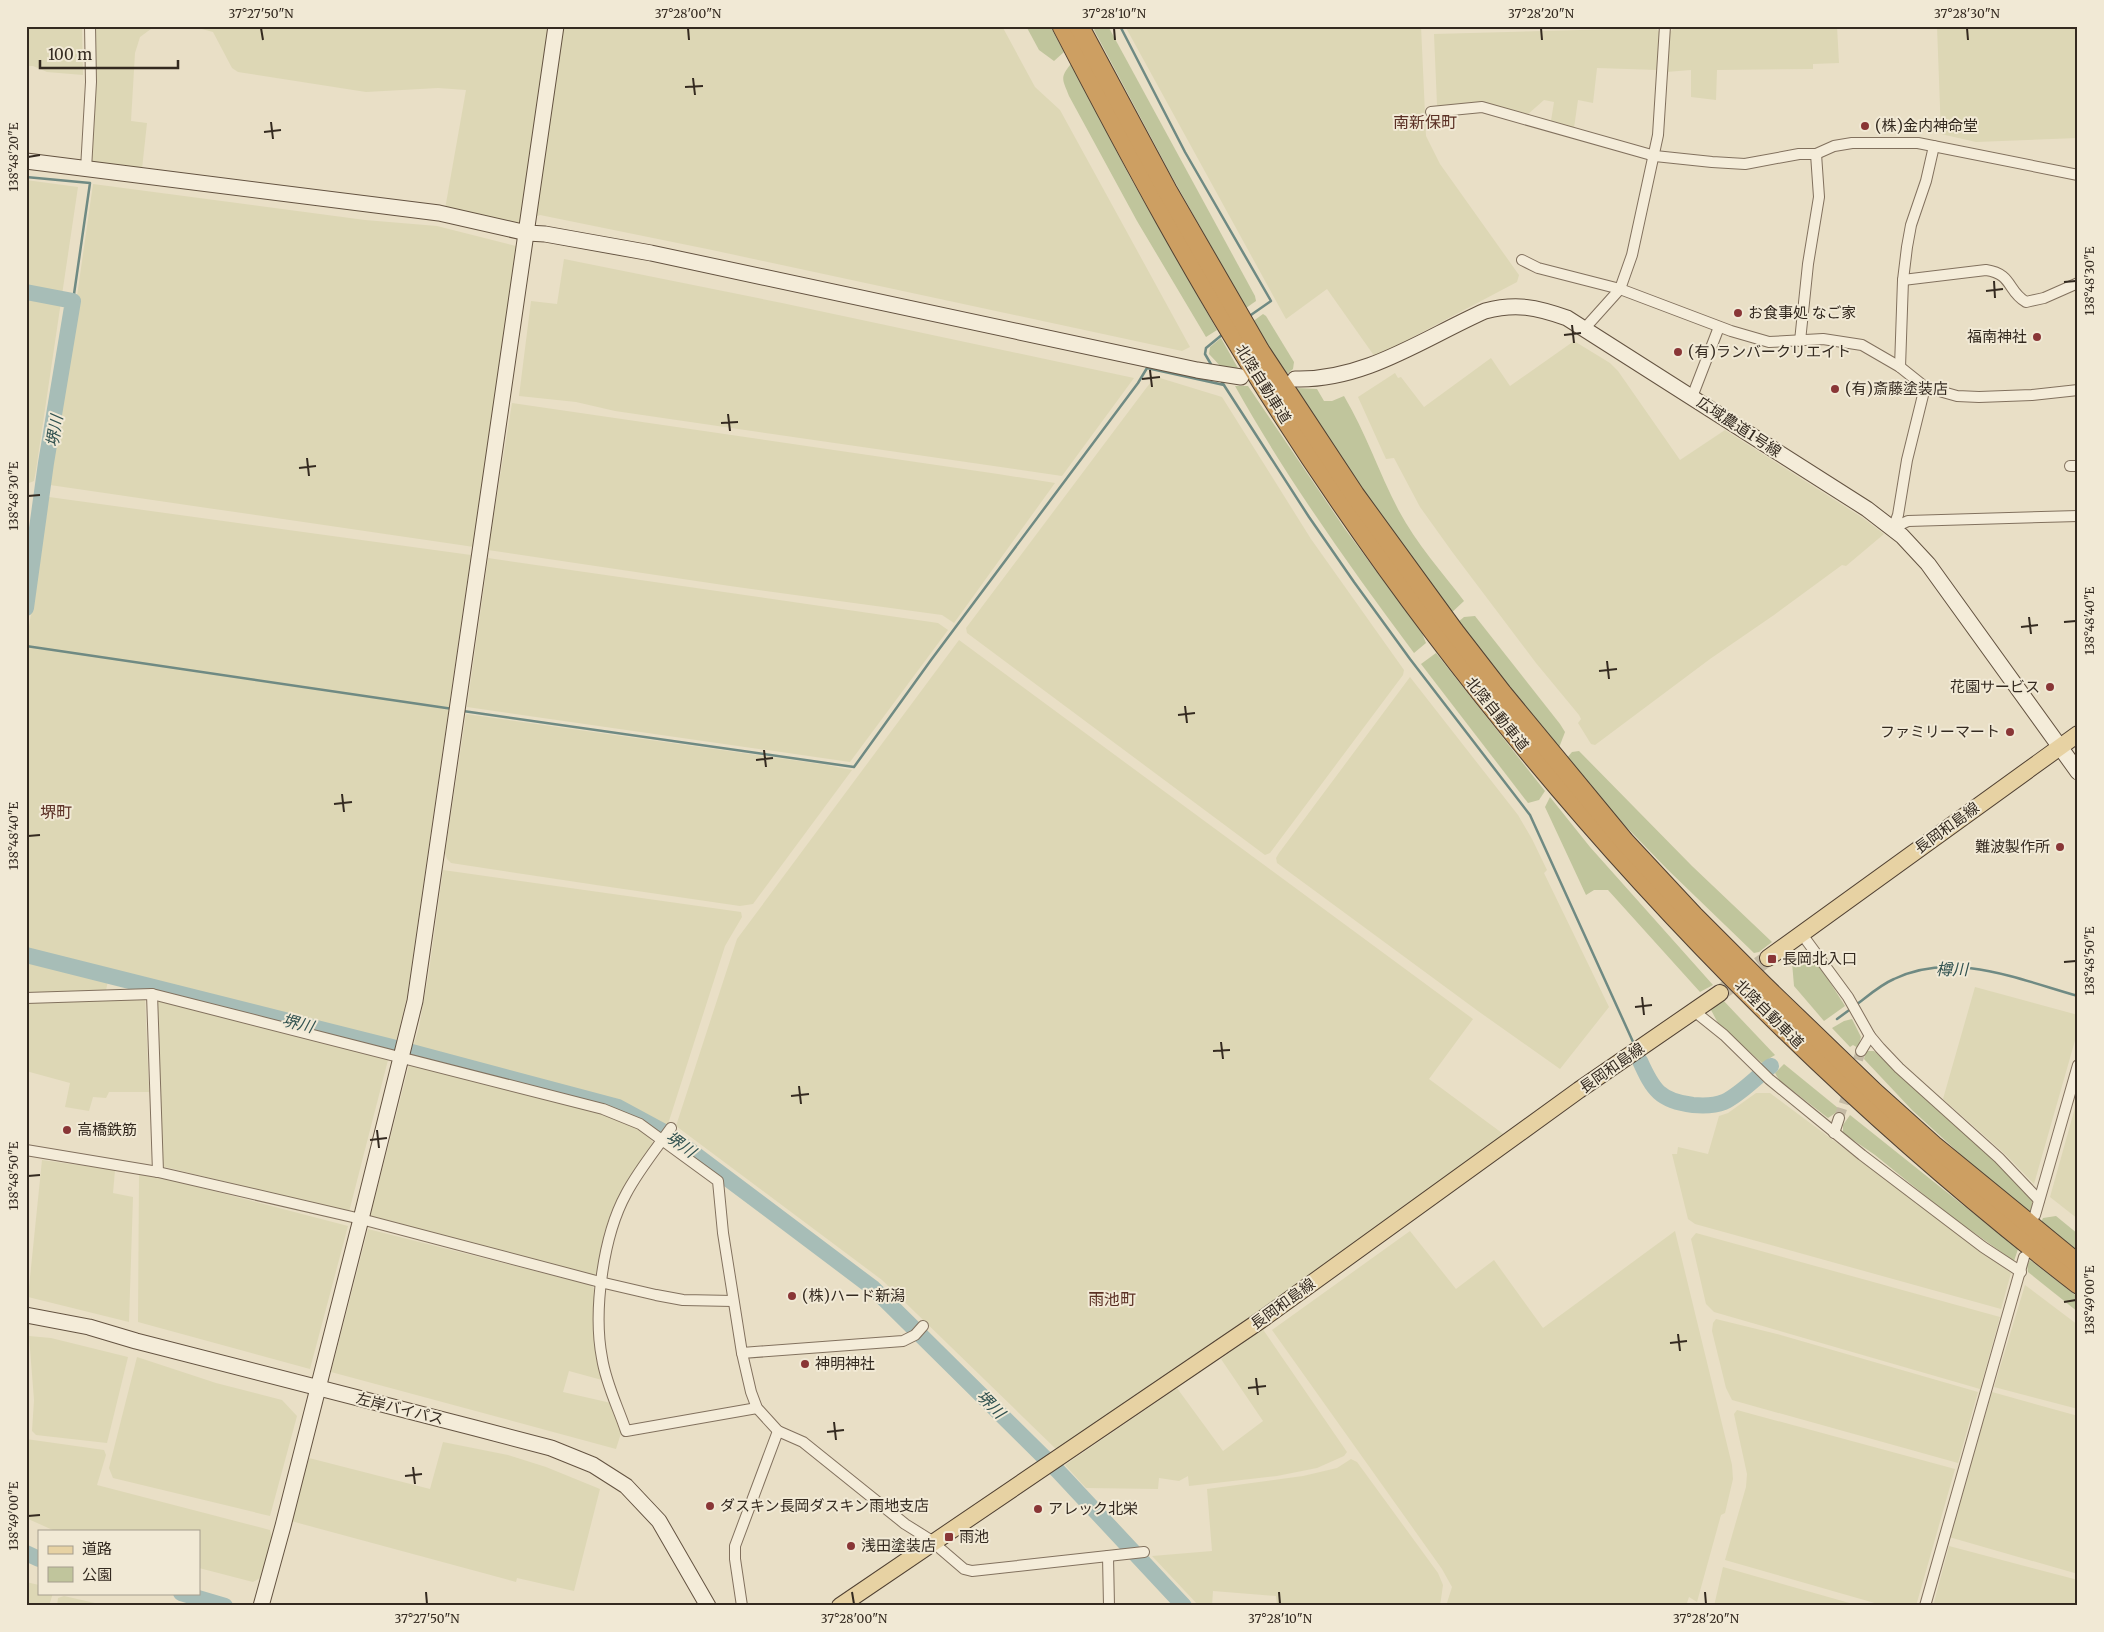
<svg xmlns="http://www.w3.org/2000/svg" width="2104" height="1632" font-family="Merriweather,'Noto Sans JP',serif">
<style>
.farmland{fill:#ddd7b5}
.green{fill:#c0c59c}
.lines{fill:none;stroke-linecap:round;stroke-linejoin:round}
.stream{stroke:#6f8a83;stroke-width:2.5}
.river{stroke:#a7bdb7;stroke-width:16}
.street-tunnel{stroke:#c5bba5;stroke-width:10;stroke-dasharray:10 5;stroke-linecap:butt}
.primary-tunnel{stroke:#c5bba5;stroke-width:16;stroke-dasharray:16 8;stroke-linecap:butt}
.street-casing{stroke:#82715e;stroke-width:12}
.secondary-casing{stroke:#645341;stroke-width:17}
.primary-casing{stroke:#504032;stroke-width:18}
.highway-casing{stroke:#504032;stroke-width:21}
.street{stroke:#f4ecd9;stroke-width:10}
.secondary{stroke:#f4ecd9;stroke-width:15}
.primary{stroke:#e7d2a3;stroke-width:16}
.highway{stroke:#cd9f62;stroke-width:19}
.ticks{fill:none;stroke:#342a20;stroke-width:2}
.poi-dot{fill:#893636;stroke:#f1e9d5;stroke-width:2}
.labels{text-anchor:middle;stroke-width:4;stroke-linejoin:round;paint-order:stroke}
.poi-label{font-size:15px;fill:#342a20;stroke:#f1e9d5;text-anchor:start}
.street-label{font-size:15px;fill:#342a20;stroke:#f1e9d5}
.neighbourhood-label{font-size:16px;fill:#5b3025;stroke:#f1e9d5}
.water-label{font-size:16px;font-style:italic;fill:#315250;stroke:#f1e9d5}
.neatline{fill:none;stroke:#342a20;stroke-width:2}
.ticks-label{font-size:12px;text-anchor:middle;fill:#342a20}
</style>
<rect width="100%" height="100%" fill="#e9dfc6"/>
<g class="farmland">
<polygon points="26,26 82,26 83,75 47,72 33,66 26,66"/>
<polygon points="94,26 155,26 140,37 135,53 131,121 147,123 142,169 91,163"/>
<polygon points="166,26 1002,26 1035,87 1060,110 1190,347 1182,351 712,250 540,215 517,224 445,209 466,90 438,88 366,92 238,72 232,68 213,32 202,29"/>
<polygon points="1125,26 1421,26 1426,136 1440,164 1519,275 1517,282 1375,357 1327,289 1286,319"/>
<polygon points="1837,26 1839,63 1813,64 1813,69 1717,70 1716,100 1691,97 1691,70 1666,72 1669,33 1674,28"/>
<polygon points="1937,26 2078,26 2078,138 1976,142 1941,134"/>
<polygon points="1656,28 1661,34 1658,70 1597,68 1593,103 1578,100 1574,128 1551,121 1554,102 1544,100 1527,115 1440,107 1437,105 1434,34"/>
<polygon points="26,180 78,187 36,470 34,481 29,483 26,482"/>
<polygon points="93,184 365,220 437,226 516,246 474,547 50,485"/>
<polygon points="564,259 782,303 1134,378 1062,476 615,411 576,402 519,396 531,301 557,304"/>
<polygon points="1574,341 1610,363 1618,371 1680,460 1725,430 1863,518 1884,534 1846,566 1842,565 1774,615 1710,659 1595,745 1591,744 1578,723 1581,719 1579,715 1536,663 1453,553 1420,507 1394,458 1386,459 1358,397 1395,373 1398,378 1401,377 1424,407 1491,358 1510,386"/>
<polygon points="1160,378 1222,397 1311,539 1404,670 1403,675 1270,853 1265,855 967,633 966,628 1147,387 1153,380"/>
<polygon points="512,403 998,474 1055,483 954,623 942,615 730,586 488,550"/>
<polygon points="49,497 471,555 407,997 396,1042 278,1014 26,950 26,646"/>
<polygon points="488,558 938,623 948,630 850,762 467,707"/>
<polygon points="959,640 1473,1019 1429,1079 1506,1136 1179,1370 1057,1450 882,1280 676,1126 737,939"/>
<polygon points="1410,677 1518,815 1532,839 1547,870 1544,873 1609,1007 1560,1069 1478,1011 1277,863 1276,858 1279,853"/>
<polygon points="466,714 827,765 852,770 753,904 740,906 603,886 451,863 447,859 445,853"/>
<polygon points="443,870 741,912 742,917 725,946 669,1121 666,1127 621,1102 413,1047 419,1027 429,971"/>
<polygon points="26,961 108,981 106,990 26,994"/>
<polygon points="1975,987 2078,1015 2078,1030 2034,1184 2006,1155 1943,1099"/>
<polygon points="145,997 149,1092 109,1092 106,1098 93,1097 89,1111 65,1107 70,1083 26,1071 26,1003"/>
<polygon points="160,1000 388,1060 349,1212 161,1166 155,1002"/>
<polygon points="409,1065 620,1118 648,1135 653,1143 613,1209 598,1273 593,1276 370,1217"/>
<polygon points="1756,1093 1770,1093 2011,1273 2001,1309 1695,1224 1688,1219 1672,1154 1677,1154 1678,1147 1708,1154 1719,1116 1728,1113"/>
<polygon points="2078,1097 2078,1219 2050,1197"/>
<polygon points="42,1160 115,1170 113,1193 133,1197 129,1322 28,1297"/>
<polygon points="139,1175 156,1176 348,1226 310,1369 138,1322"/>
<polygon points="368,1229 591,1285 597,1292 602,1380 569,1371 563,1392 611,1403 622,1430 616,1449 331,1372"/>
<polygon points="1410,1231 1456,1289 1494,1260 1543,1328 1675,1231 1732,1465 1733,1479 1725,1513 1721,1515 1697,1602 1689,1597 1686,1606 1446,1606 1452,1587 1442,1569 1272,1330"/>
<polygon points="1696,1233 2000,1317 1980,1389 1714,1312 1706,1304 1691,1239"/>
<polygon points="2025,1285 2078,1325 2078,1409 1994,1387"/>
<polygon points="1716,1319 1777,1334 1978,1392 1958,1463 1732,1400 1726,1388 1712,1331 1713,1323"/>
<polygon points="1262,1328 1347,1452 1344,1456 1317,1468 1277,1476 1189,1486 1188,1476 1179,1481 1159,1478 1158,1489 1086,1488 1065,1465 1177,1388 1223,1451 1263,1421 1221,1359"/>
<polygon points="29,1336 51,1338 128,1357 107,1443 36,1435 32,1431 34,1400"/>
<polygon points="137,1357 216,1383 282,1400 297,1416 270,1516 113,1478 109,1468"/>
<polygon points="1992,1392 2078,1416 2078,1574 1949,1537"/>
<polygon points="1737,1410 1955,1469 1916,1606 1885,1606 1725,1560 1746,1487 1747,1474 1734,1414"/>
<polygon points="26,1439 104,1450 106,1455 97,1485 270,1530 272,1538 260,1578 253,1582 199,1568 199,1531 55,1531 26,1518"/>
<polygon points="443,1442 508,1455 546,1467 600,1489 574,1591 517,1578 516,1582 291,1521 309,1458 430,1489"/>
<polygon points="1351,1459 1357,1462 1438,1573 1443,1585 1440,1606 1277,1606 1276,1596 1213,1591 1212,1606 1199,1606 1152,1556 1212,1551 1207,1489 1303,1476 1337,1468"/>
<polygon points="1949,1546 2078,1580 2078,1606 1933,1606"/>
<polygon points="1723,1567 1860,1606 1714,1606"/>
<polygon points="26,1582 39,1585 39,1593 53,1593 49,1606 26,1606"/>
<polygon points="64,1596 108,1606 57,1606 58,1598"/>
</g>
<g class="green">
<polygon points="1026,26 1050,26 1064,52 1054,61 1039,50"/>
<polygon points="1097,26 1108,26 1255,296 1256,301 1246,308 1171,175 1094,30"/>
<path d="M1071,64L1130,177L1217,330L1206,337L1137,221L1069,96C1063,80 1059,78 1071,64Z"/>
<polygon points="1263,314 1266,316 1294,362 1293,369 1287,374 1282,372 1252,322"/>
<polygon points="1221,338 1239,370 1223,369 1209,354 1210,347"/>
<path d="M1235,386H1248L1345,529L1422,633L1426,643L1414,653C1350,567 1287,479 1235,386Z"/>
<path d="M1297,388L1317,389L1324,401H1332L1344,396C1366,433 1379,473 1399,511C1416,543 1442,572 1464,601L1449,615L1300,398Z"/>
<polygon points="1475,616 1560,724 1565,732 1557,753 1458,622 1464,617"/>
<polygon points="1436,653 1545,791 1539,800 1528,803 1421,664"/>
<polygon points="1579,751 1692,866 1772,942 1759,952 1754,953 1667,869 1582,781 1566,759 1572,752"/>
<polygon points="1550,797 1590,847 1713,985 1700,992 1608,890 1594,890 1586,895 1545,807"/>
<polygon points="1814,957 1845,1006 1824,1021 1794,986 1792,962"/>
<polygon points="1721,998 1775,1055 1762,1063 1719,1025 1710,1008"/>
<polygon points="1852,1019 1861,1037 1858,1048 1853,1045 1850,1047 1832,1028 1844,1021"/>
<polygon points="1866,1051 1874,1051 1985,1152 2032,1198 2032,1206 2029,1217 1912,1110 1864,1059"/>
<polygon points="1784,1064 1838,1108 1837,1112 1828,1118 1779,1080 1775,1073"/>
<polygon points="1850,1115 2018,1249 2014,1261 1949,1215 1875,1155 1843,1133 1843,1125"/>
<polygon points="2056,1216 2078,1234 2078,1256 2040,1225 2043,1218"/>
<polygon points="2030,1260 2078,1297 2078,1312 2028,1272 2027,1265"/>
</g>
<g class="lines">
<g class="stream">
<polyline points="1120,26 1185,152 1271,301 1248,317"/>
<polyline points="26,177 90,183 73,301"/>
<polyline points="1212,366 1205,354 1206,348 1223,334"/>
<polyline points="1220,379 1309,517 1354,582 1410,659 1530,815 1634,1044"/>
<polyline points="26,646 453,709"/>
<polyline points="463,711 854,767 931,660 1138,383 1147,368 1224,385"/>
<path d="M1856,1005C1868,996 1880,985 1894,979C1953,950 2020,980 2078,996"/>
<polyline points="1837,1019 1852,1008"/>
</g>
<g class="river">
<polyline points="26,292 73,301 46,463 26,608"/>
<polyline points="26,955 408,1051 618,1107 668,1134 873,1288 1058,1471 1184,1606"/>
<path d="M1640,1061C1653,1090 1660,1101 1693,1105C1704,1106 1714,1106 1724,1102C1741,1094 1756,1077 1771,1066"/>
<polyline points="26,1553 39,1559"/>
<polyline points="181,1593 225,1606"/>
</g>
<g class="street-tunnel">
<polyline points="1853,1074 1861,1051"/>
<polyline points="1839,1118 1849,1088"/>
</g>
<polyline class="primary-tunnel" points="1720,993 1768,958"/>
<defs>
<g id="street">
<polyline points="1431,112 1482,107 1655,156 1712,162 1745,164 1799,154 1816,154 1834,146 1852,143 1918,143 2078,175"/>
<polyline points="86,169 91,82 90,26"/>
<polyline points="1522,260 1538,268 1620,289 1731,331 1769,342 1823,339 1862,345 1900,367 1925,387 1957,396 1979,397 2032,395 2078,390"/>
<path d="M1903,280L1986,270C2013,274 2007,291 2026,302L2044,298L2078,283"/>
<polyline points="1585,328 1620,289 1632,255 1658,135 1665,26"/>
<polyline points="1800,341 1808,264 1819,197 1816,154"/>
<polyline points="1900,367 1903,280 1907,247 1911,225 1926,181 1934,146"/>
<polyline points="1925,387 1907,460 1898,515 1893,528 1908,521 2078,516"/>
<polyline points="1692,397 1719,327"/>
<polyline points="2070,466 2078,466"/>
<polyline points="1801,933 1848,997 1870,1036 1880,1048 1899,1068 1999,1158 2039,1200"/>
<polyline points="152,994 158,1172"/>
<polyline points="26,998 152,994 603,1109 640,1124 718,1181 723,1233 742,1353 751,1392 757,1408 778,1431 803,1442 905,1524 929,1539 964,1569 972,1571 1144,1552"/>
<polyline points="1694,1011 1724,1035 1769,1079 1862,1155 1983,1247 2021,1272"/>
<polyline points="1861,1051 1870,1036"/>
<path d="M671,1128C656,1149 638,1171 626,1194C603,1236 593,1311 602,1358C606,1384 618,1407 626,1431L757,1408"/>
<polyline points="1834,1133 1839,1118"/>
<polyline points="26,1150 158,1172 361,1219 600,1282 656,1295 683,1300 733,1301"/>
<polyline points="2035,1215 2078,1065"/>
<polyline points="742,1353 903,1341 915,1335 923,1326"/>
<polyline points="1108,1556 1109,1606"/>
<polyline points="742,1606 735,1559 735,1546 778,1431"/>
<polyline points="1925,1606 2024,1257"/>
</g>
<g id="secondary">
<polyline points="26,161 439,213 527,233 545,234 651,253 1197,370 1241,377"/>
<path d="M1295,379C1365,381 1424,338 1485,311C1516,303 1536,307 1567,318L1867,509L1902,536L1928,564L2078,772"/>
<polyline points="26,1315 89,1327 136,1341 475,1428 551,1448 593,1465 626,1486 659,1521 708,1606"/>
<polyline points="261,1606 283,1526 361,1219 415,1001 556,26"/>
</g>
<g id="primary">
<polyline points="1768,958 2078,734"/>
<polyline points="840,1606 1261,1320 1579,1090 1720,993"/>
</g>
<g id="highway">
<path d="M1062,26C1130,157 1200,287 1280,411C1494,745 1764,1041 2078,1284"/>
<polyline points="1079,26 1167,190 1260,351 1355,495 1454,631 1502,693 1625,842 1694,916 1763,985 1874,1092 1933,1145 2078,1264"/>
</g>
</defs>
<use href="#street" class="street-casing"/>
<use href="#secondary" class="secondary-casing"/>
<use href="#primary" class="primary-casing"/>
<use href="#highway" class="highway-casing"/>
<use href="#street" class="street"/>
<use href="#secondary" class="secondary"/>
<use href="#primary" class="primary"/>
<use href="#highway" class="highway"/>
</g>
<path class="ticks" d="M261,28L263,40M688,28L689,40M1114,28L1115,40M1541,28L1542,40M1967,28L1968,40M693,78L695,95M685,87L703,86M271,122L273,139M264,132L281,130M28,157L40,155M1994,281L1995,298M2064,282L2076,281M1986,291L2003,289M1572,325L1574,343M1564,335L1581,333M1150,370L1152,387M1142,379L1160,377M728,414L730,431M721,423L738,422M307,458L309,476M299,468L316,466M28,496L40,495M2029,617L2031,634M2064,622L2076,621M2021,627L2038,625M1607,661L1609,679M1599,671L1617,669M1185,706L1187,723M1178,715L1195,713M764,750L766,767M756,760L773,758M342,794L344,812M334,804L352,802M28,836L40,835M2064,962L2076,961M1642,997L1644,1015M1635,1007L1652,1005M1221,1042L1223,1059M1213,1051L1230,1050M799,1086L801,1104M791,1096L809,1094M377,1130L379,1148M370,1140L387,1138M28,1176L40,1175M2064,1302L2076,1300M1678,1334L1680,1351M1670,1343L1687,1341M1256,1378L1258,1395M1248,1388L1266,1386M834,1422L836,1440M827,1432L844,1430M413,1467L415,1484M405,1476L422,1474M28,1516L40,1515M426,1592L427,1604M852,1592L854,1604M1279,1592L1280,1604M1705,1592L1706,1604"/>
<g class="poi-dot">
<circle cx="1865" cy="126" r="5"/>
<circle cx="1738" cy="313" r="5"/>
<circle cx="2037" cy="337" r="5"/>
<circle cx="1678" cy="352" r="5"/>
<circle cx="1835" cy="389" r="5"/>
<circle cx="2050" cy="687" r="5"/>
<circle cx="2010" cy="732" r="5"/>
<circle cx="2060" cy="847" r="5"/>
<rect x="1767" y="954" width="10" height="10" rx="2.5"/>
<circle cx="67" cy="1130" r="5"/>
<circle cx="792" cy="1296" r="5"/>
<circle cx="805" cy="1364" r="5"/>
<circle cx="710" cy="1506" r="5"/>
<circle cx="1038" cy="1509" r="5"/>
<rect x="944" y="1532" width="10" height="10" rx="2.5"/>
<circle cx="851" cy="1546" r="5"/>
</g>
<g class="labels">
<g class="poi-label">
<text x="1875" y="131">(株)金内神命堂</text>
<text x="1748" y="318">お食事処 なご家</text>
<text x="2027" y="342" text-anchor="end">福南神社</text>
<text x="1688" y="357">(有)ランバークリエイト</text>
<text x="1845" y="394">(有)斎藤塗装店</text>
<text x="2040" y="692" text-anchor="end">花園サービス</text>
<text x="2000" y="737" text-anchor="end">ファミリーマート</text>
<text x="2050" y="852" text-anchor="end">難波製作所</text>
<text x="1782" y="964">長岡北入口</text>
<text x="77" y="1135">高橋鉄筋</text>
<text x="802" y="1301">(株)ハード新潟</text>
<text x="815" y="1369">神明神社</text>
<text x="720" y="1511">ダスキン長岡ダスキン雨地支店</text>
<text x="1048" y="1514">アレック北栄</text>
<text x="959" y="1542">雨池</text>
<text x="861" y="1551">浅田塗装店</text>
</g>
<g class="street-label">
<text transform="translate(1263 384) rotate(58)" y="5">北陸自動車道</text>
<text transform="translate(1739 427) rotate(33)" y="5">広域農道1号線</text>
<text transform="translate(1497 714) rotate(51)" y="5">北陸自動車道</text>
<text transform="translate(1947 828) rotate(-36)" y="5">長岡和島線</text>
<text transform="translate(1769 1014) rotate(45)" y="5">北陸自動車道</text>
<text transform="translate(1612 1068) rotate(-35)" y="5">長岡和島線</text>
<text transform="translate(1283 1304) rotate(-36)" y="5">長岡和島線</text>
<text transform="translate(400 1409) rotate(14)" y="5">左岸バイパス</text>
</g>
<g class="neighbourhood-label">
<text x="1425" y="128">南新保町</text>
<text x="56" y="818">堺町</text>
<text x="1112" y="1305">雨池町</text>
</g>
<g class="water-label">
<text transform="translate(54 431) rotate(-81)" y="6">堺川</text>
<text x="1952" y="975">樽川</text>
<text transform="translate(298 1023) rotate(14)" y="6">堺川</text>
<text transform="translate(681 1144) rotate(36)" y="6">堺川</text>
<text transform="translate(991 1404) rotate(45)" y="6">堺川</text>
</g>
</g>
<rect width="2104" height="1632" fill="none" stroke="#f1e9d5" stroke-width="55"/>
<rect x="38" y="1530" width="162" height="65" fill="#f1e9d5" stroke="#a59d8d"/>
<rect x="48" y="1546" width="25" height="8" fill="#e7d2a3" stroke="#a59d8d"/>
<text x="82" y="1554" font-size="15" fill="#342a20">道路</text>
<rect x="48" y="1567" width="25" height="15" fill="#c0c59c" stroke="#a59d8d"/>
<text x="82" y="1580" font-size="15" fill="#342a20">公園</text>
<path d="M40 60v8h138v-8" fill="none" stroke="#342a20" stroke-width="2.5"/>
<text x="48" y="60" font-size="15" fill="#342a20" stroke="#f1e9d5" stroke-width="4" paint-order="stroke">100 m</text>
<rect x="28" y="28" width="2048" height="1576" class="neatline"/>
<g class="ticks-label">
<text x="261" y="18">37°27'50"N</text>
<text x="688" y="18">37°28'00"N</text>
<text x="1114" y="18">37°28'10"N</text>
<text x="1541" y="18">37°28'20"N</text>
<text x="1967" y="18">37°28'30"N</text>
<text transform="translate(14 157) rotate(-90)" y="4">138°48'20"E</text>
<text transform="translate(2090 281) rotate(-90)" y="4">138°48'30"E</text>
<text transform="translate(14 496) rotate(-90)" y="4">138°48'30"E</text>
<text transform="translate(2090 621) rotate(-90)" y="4">138°48'40"E</text>
<text transform="translate(14 836) rotate(-90)" y="4">138°48'40"E</text>
<text transform="translate(2090 961) rotate(-90)" y="4">138°48'50"E</text>
<text transform="translate(14 1176) rotate(-90)" y="4">138°48'50"E</text>
<text transform="translate(2090 1300) rotate(-90)" y="4">138°49'00"E</text>
<text transform="translate(14 1516) rotate(-90)" y="4">138°49'00"E</text>
<text x="427" y="1623">37°27'50"N</text>
<text x="854" y="1623">37°28'00"N</text>
<text x="1280" y="1623">37°28'10"N</text>
<text x="1706" y="1623">37°28'20"N</text>
</g>
</svg>
